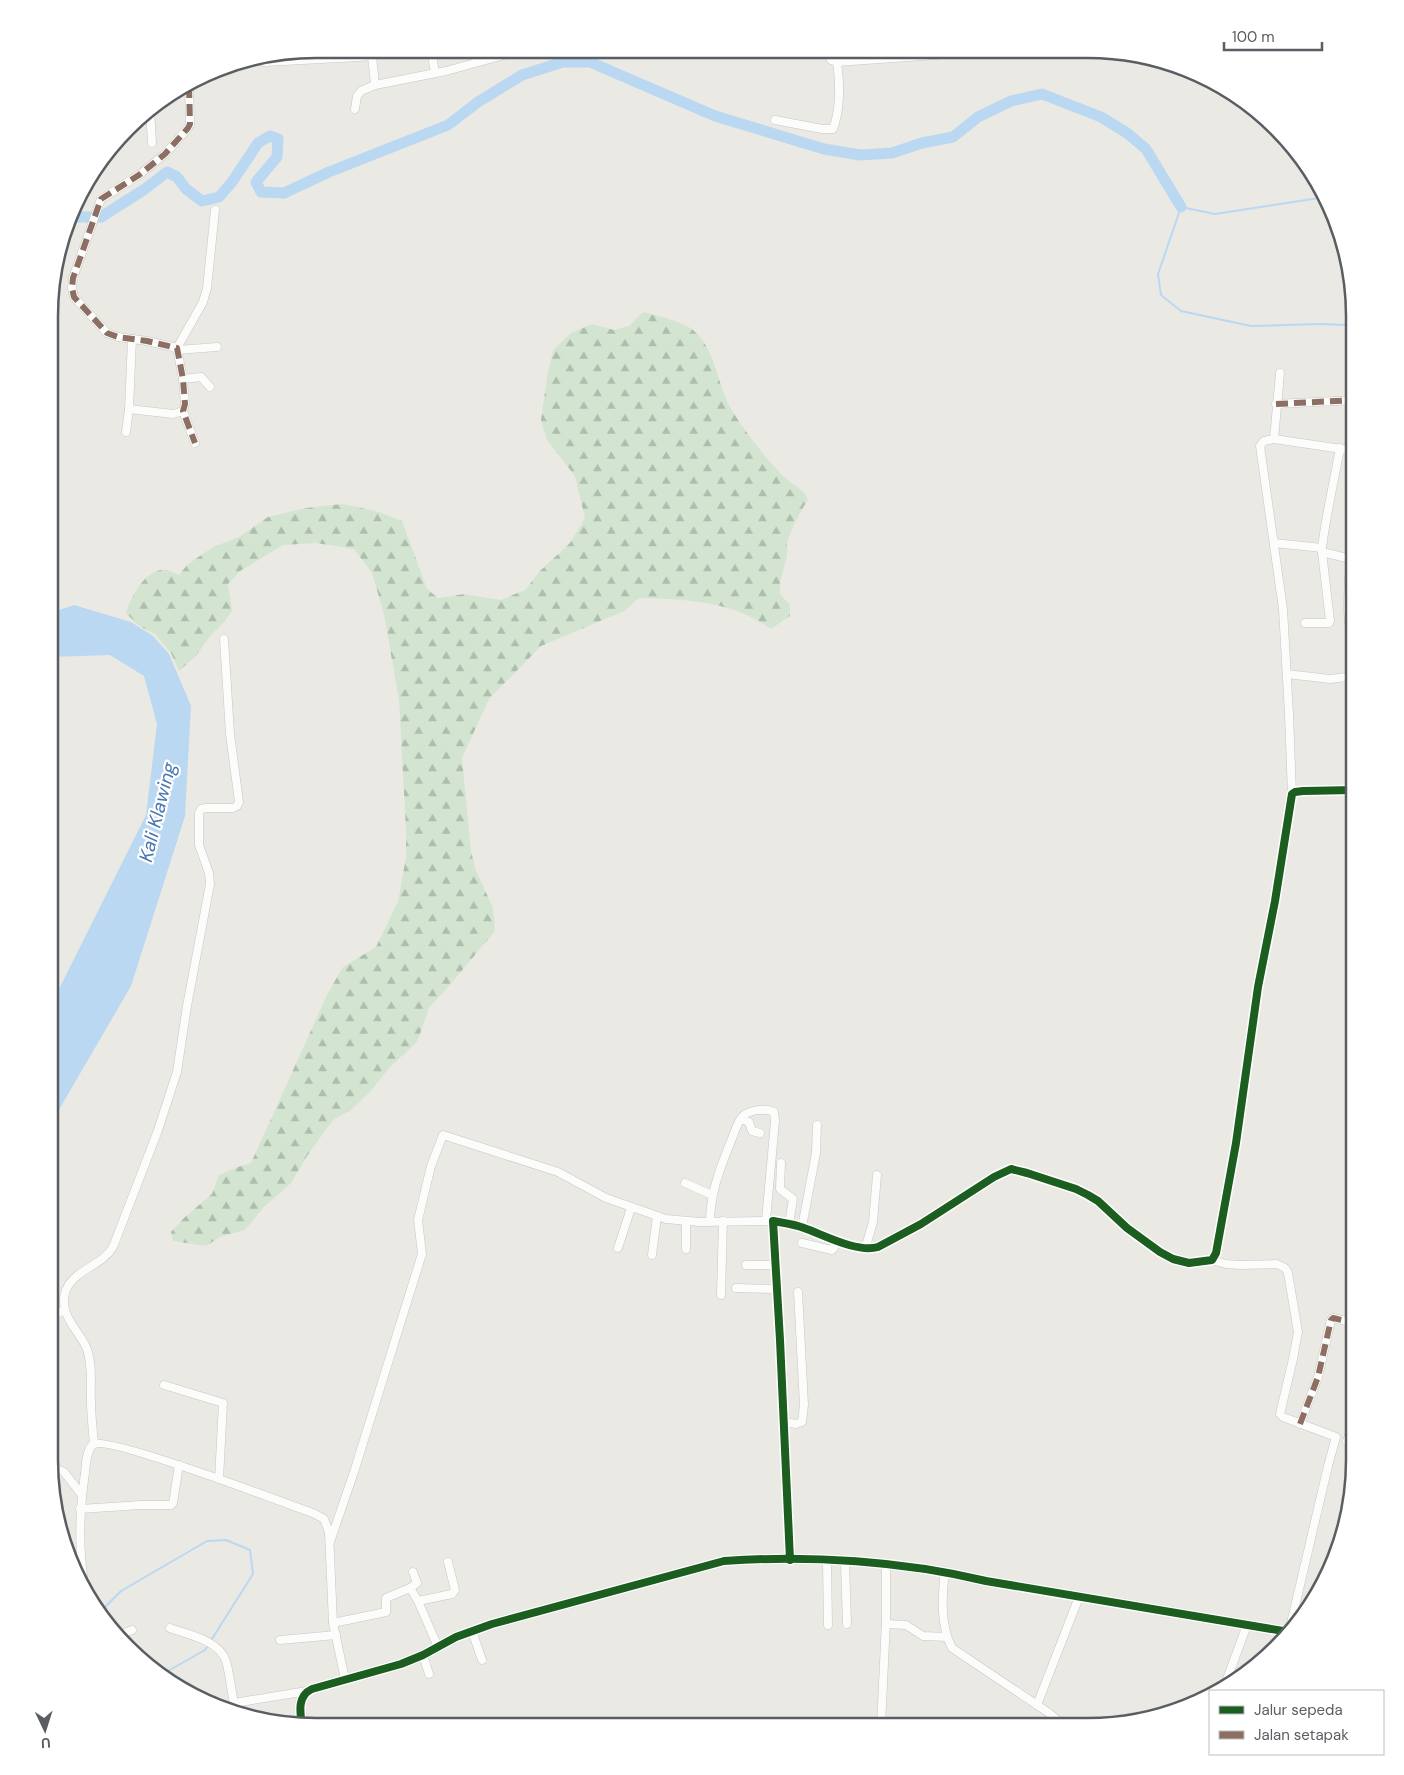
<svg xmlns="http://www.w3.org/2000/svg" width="1404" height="1775" font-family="'DM Sans',sans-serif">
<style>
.forest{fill:url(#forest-firs)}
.water{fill:#bad8f1}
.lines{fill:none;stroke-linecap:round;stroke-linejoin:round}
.stream{stroke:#bad8f1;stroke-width:2}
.river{stroke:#bad8f1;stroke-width:11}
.minor-casing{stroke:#c6c7c6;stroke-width:9}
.tertiary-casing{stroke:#c6c7c6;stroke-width:11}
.minor{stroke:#fcfcfb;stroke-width:8}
.tertiary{stroke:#fcfcfb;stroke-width:9}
.quiet{stroke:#8d6e63;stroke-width:6;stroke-dasharray:12 6;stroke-linecap:butt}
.cycleway-casing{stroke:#fff;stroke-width:11}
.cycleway{stroke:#1b5e20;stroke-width:8}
.labels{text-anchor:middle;stroke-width:4.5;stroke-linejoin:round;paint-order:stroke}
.water-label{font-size:19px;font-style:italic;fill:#4976af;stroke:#fff}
.rim{fill:none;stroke:#5a5d61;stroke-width:2.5}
</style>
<defs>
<pattern id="forest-firs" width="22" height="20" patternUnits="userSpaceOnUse" patternTransform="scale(1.25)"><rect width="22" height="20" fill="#d3e5d1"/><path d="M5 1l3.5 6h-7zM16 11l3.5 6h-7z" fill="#aebdad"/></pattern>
</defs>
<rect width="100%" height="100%" fill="#eae9e4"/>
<path class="forest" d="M643,312C657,316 682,321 693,330C717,351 716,383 731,409C745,432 762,453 780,473C789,483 802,487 808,499L794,524L787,543V556L780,582V594L790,605V616L771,629C733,601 684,599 639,598L624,611L541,646L489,699L462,758L471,851L475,868L493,908L495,931L448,987L429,1008L417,1042L389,1068L371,1091L350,1111L333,1120L307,1156L291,1183L263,1208L245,1230L220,1237L206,1246L173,1241L171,1232L185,1217L212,1194L219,1175L238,1167L251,1163L328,993L343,967L376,947L398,902L406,857V830L399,700L384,614L372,573L354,549L316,543L283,545L240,571L228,584L232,611L224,622L210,636L196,656L179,671L171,653L155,634L139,626L126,613C131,597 146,566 168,570C171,571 175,573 179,575L188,564L213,547L239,537L268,517L306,508L342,504L376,511L402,521L427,589L438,598L464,594L501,600L525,590L540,571L570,543L585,518L575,476L547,440L541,420L548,371L554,349L571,333L592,324L614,330L629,326Z"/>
<polygon class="water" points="74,605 131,622 153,636 169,654 191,706 185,816 131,986 60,1108 49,1136 50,1007 146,815 157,724 144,676 110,655 50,657 50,613"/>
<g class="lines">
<g class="stream">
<polyline points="1326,197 1215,214 1181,207 1158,274 1161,295 1181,311 1251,326 1321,324 1346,325 1355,328"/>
<polyline points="99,1613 121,1591 207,1541 226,1540 250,1550 253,1574 210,1642"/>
<polyline points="166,1680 168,1671 205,1650 208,1646"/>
</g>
<polyline class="river" points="72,217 101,217 145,189 167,172 177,177 186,189 202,201 219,197 232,182 258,143 270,136 278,139 277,157 256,182 261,192 284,193 329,172 448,125 478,102 522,75 563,62 590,62 715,116 824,149 860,155 892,153 922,143 953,137 978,117 1011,101 1042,94 1101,117 1127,133 1146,149 1181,207"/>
<defs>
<g id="minor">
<polyline points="431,49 435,73"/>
<polyline points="475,49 477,62"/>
<polyline points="826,50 831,60 837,62 937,55 942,51"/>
<polyline points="372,56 375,85"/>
<polyline points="247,60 265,62 359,57 372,56 372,49"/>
<polyline points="189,86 190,124 188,128 165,154 139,175 101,199 73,278 72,288 74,297 107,333 118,337 147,341 177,348 183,379 185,404 183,411 195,443"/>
<polyline points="150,109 152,143"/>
<polyline points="355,109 357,96 361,91 375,85 446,71 526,49"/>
<path d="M775,120L822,129H833C841,108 840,84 837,62"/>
<polyline points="177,348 203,302 207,288 215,210"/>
<polyline points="177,350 217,347"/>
<polyline points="183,379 201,377 210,387"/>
<polyline points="1276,404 1355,400"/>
<polyline points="129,409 132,339"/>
<polyline points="126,432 129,409 173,414 183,411"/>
<polyline points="1274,439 1280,373"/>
<path d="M1274,543L1322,548C1326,514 1334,482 1340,448"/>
<path d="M1322,548V552L1347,558L1350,562C1349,589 1344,621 1355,646"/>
<polyline points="1305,623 1329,623 1330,621 1322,552"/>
<polyline points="1287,674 1330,679 1355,676"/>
<polyline points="1292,794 1289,714 1283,609 1260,446 1264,441 1274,439 1355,451"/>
<polyline points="741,1119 749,1122 752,1131 760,1133"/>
<polyline points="781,1163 780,1189 793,1199 789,1224"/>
<polyline points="685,1183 712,1195"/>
<polyline points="686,1222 686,1249"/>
<path d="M710,1222C710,1191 722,1164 733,1136C736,1129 738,1120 744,1115C751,1110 765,1108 774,1112L775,1121L766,1220"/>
<polyline points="802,1227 816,1153 817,1125"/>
<polyline points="802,1243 832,1250 834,1248 836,1240"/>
<polyline points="618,1248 631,1208"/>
<polyline points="865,1249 873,1222 877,1175"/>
<polyline points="652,1255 657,1216"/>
<polyline points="1212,1260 1226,1264 1240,1265 1277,1264 1285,1268 1288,1273 1298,1332 1293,1359 1280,1414 1283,1417 1336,1437 1328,1466 1289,1632"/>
<polyline points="746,1265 776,1265"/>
<polyline points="736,1288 777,1289"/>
<polyline points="721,1295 723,1221"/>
<polyline points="49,1317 65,1310"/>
<polyline points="164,1385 223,1403 219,1479"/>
<polyline points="784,1422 796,1424 802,1422 804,1405 798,1292"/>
<polyline points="1300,1424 1318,1377 1331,1320 1333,1318 1355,1323"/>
<polyline points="1347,1441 1355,1418"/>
<path d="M94,1444C93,1430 91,1416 91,1402C90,1385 93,1366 87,1349C79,1330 57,1314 66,1290C75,1269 102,1266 113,1247L157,1133L177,1072L187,1006L210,884L209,873L199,845V813L201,809L206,808H233L237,806L239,802L230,734L224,639"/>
<polyline points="49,1465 64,1472 82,1495"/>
<polyline points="80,1509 141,1505 171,1505 173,1503 179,1465"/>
<polyline points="330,1542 354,1472 422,1254 418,1220 431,1166 443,1135 558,1172 606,1198 666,1219 700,1222 773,1221"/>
<path d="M790,1560L780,1340L773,1221C784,1223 794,1224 804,1228C824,1235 857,1253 878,1247L921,1224L994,1177L1011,1169L1027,1173L1076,1189L1088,1195L1098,1201L1127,1228L1160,1252L1173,1259L1189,1263L1212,1260L1216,1253L1236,1143L1258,987L1275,901L1292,794L1295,792L1303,791L1355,790"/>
<polyline points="827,1561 828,1625"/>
<polyline points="845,1562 847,1624"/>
<path d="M945,1571C942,1596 940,1625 952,1648L1049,1713L1061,1723L1062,1726"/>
<polyline points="410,1588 417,1583 413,1572"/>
<path d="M86,1594C78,1554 79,1513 85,1473C86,1465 86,1449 94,1444C109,1436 288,1504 315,1514L324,1519L329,1532L333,1623L345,1679"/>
<polyline points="418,1601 438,1647"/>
<polyline points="333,1623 386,1612 386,1598 410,1588 418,1601 452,1594 455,1590 448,1562"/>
<polyline points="886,1624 906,1625 923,1636 947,1637"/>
<path d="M170,1628C189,1635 219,1640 226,1661C230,1675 231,1690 234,1703"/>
<polyline points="472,1631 482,1660"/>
<polyline points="117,1636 132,1630"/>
<polyline points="280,1640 336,1635"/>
<polyline points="423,1655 429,1674"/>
<polyline points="1223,1690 1247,1625"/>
<polyline points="1037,1705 1079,1597"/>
<polyline points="234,1713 234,1703 307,1691"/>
<polyline points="881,1726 886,1621 886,1564"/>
</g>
<path id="tertiary" d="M302,1726C300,1712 297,1696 312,1689L401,1664L423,1655L456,1637L492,1624L724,1561C810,1555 903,1561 986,1581L1289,1632"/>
</defs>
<use href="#minor" class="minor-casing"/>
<use href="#tertiary" class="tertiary-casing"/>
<use href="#minor" class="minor"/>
<use href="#tertiary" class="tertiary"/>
<g class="quiet">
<polyline points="189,86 190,124 188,128 165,154 139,175 101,199 73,278 72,288 74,297 107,333 118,337 147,341 177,348 183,379 185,404 183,411 195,443"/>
<polyline points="1276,404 1355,400"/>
<polyline points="1300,1424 1318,1377 1331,1320 1333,1318 1355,1323"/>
</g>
<defs>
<g id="cycleway">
<path d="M790,1560L780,1340L773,1221C784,1223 794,1224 804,1228C824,1235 857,1253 878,1247L921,1224L994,1177L1011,1169L1027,1173L1076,1189L1088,1195L1098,1201L1127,1228L1160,1252L1173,1259L1189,1263L1212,1260L1216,1253L1236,1143L1258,987L1275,901L1292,794L1295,792L1303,791L1355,790"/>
<path d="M302,1726C300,1712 297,1696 312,1689L401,1664L423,1655L456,1637L492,1624L724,1561C810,1555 903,1561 986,1581L1289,1632"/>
</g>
</defs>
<use href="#cycleway" class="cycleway-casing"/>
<use href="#cycleway" class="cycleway"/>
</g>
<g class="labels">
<g class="water-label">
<text transform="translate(157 812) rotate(-76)" y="7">Kali Klawing</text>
</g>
</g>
<path d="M0 0H1404V1775H0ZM316 58H1088A258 258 0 0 1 1346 316V1460A258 258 0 0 1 1088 1718H316A258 258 0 0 1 58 1460V316A258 258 0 0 1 316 58Z" fill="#fff" fill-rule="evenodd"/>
<path class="rim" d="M316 58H1088A258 258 0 0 1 1346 316V1460A258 258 0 0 1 1088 1718H316A258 258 0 0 1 58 1460V316A258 258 0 0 1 316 58Z"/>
<rect x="1209" y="1690" width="175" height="65" fill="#ffffff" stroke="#bdbec0"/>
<rect x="1219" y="1706" width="25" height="8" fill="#1b5e20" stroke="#bdbec0"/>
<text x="1254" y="1715" font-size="15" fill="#5a5d61">Jalur sepeda</text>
<rect x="1219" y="1731" width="25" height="8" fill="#8d6e63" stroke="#bdbec0"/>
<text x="1254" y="1740" font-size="15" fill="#5a5d61">Jalan setapak</text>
<g transform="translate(45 1730) rotate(176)" stroke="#ffffff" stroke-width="4" paint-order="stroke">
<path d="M0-4L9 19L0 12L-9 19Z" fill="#5a5d61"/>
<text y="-8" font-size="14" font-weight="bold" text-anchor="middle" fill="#5a5d61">U</text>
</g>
<path d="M1224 42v8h98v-8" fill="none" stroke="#5a5d61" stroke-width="2.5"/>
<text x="1232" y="42" font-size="15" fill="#5a5d61" stroke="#ffffff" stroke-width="4" paint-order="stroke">100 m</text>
</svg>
